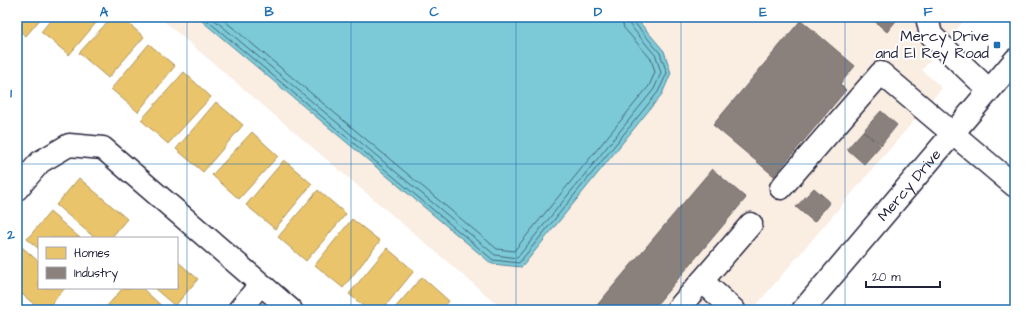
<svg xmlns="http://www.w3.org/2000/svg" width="1032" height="327" font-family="'Architects Daughter',sans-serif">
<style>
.built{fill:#faede2}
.water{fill:#7bcad7;stroke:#578799}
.homes{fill:#e9c46a;stroke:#ad935c}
.industry{fill:#8a817c;stroke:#6b6468}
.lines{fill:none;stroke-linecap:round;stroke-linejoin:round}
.shore{stroke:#466579;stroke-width:1}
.minor-casing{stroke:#22223b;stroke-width:25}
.minor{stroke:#fff;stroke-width:22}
.grid{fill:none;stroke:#1f6fb2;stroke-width:1;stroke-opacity:0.55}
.poi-dot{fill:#1f6fb2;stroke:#fff;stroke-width:1.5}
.labels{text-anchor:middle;stroke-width:4;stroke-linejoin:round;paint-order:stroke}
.poi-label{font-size:15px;fill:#22223b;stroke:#fff;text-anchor:end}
.street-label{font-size:15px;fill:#22223b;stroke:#fff}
.neatline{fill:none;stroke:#1f6fb2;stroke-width:1.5}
.grid-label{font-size:13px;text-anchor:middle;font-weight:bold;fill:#1f6fb2}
</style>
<rect width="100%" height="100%" fill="#fff"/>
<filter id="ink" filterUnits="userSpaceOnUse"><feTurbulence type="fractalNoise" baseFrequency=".025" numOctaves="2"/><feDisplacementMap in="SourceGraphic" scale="8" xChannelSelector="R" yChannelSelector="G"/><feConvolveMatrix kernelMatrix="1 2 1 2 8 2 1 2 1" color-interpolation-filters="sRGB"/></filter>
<g filter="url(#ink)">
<polygon class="built" points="159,17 967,17 922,70 942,88 752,310 504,310"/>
<polygon class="water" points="197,17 635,17 664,51 671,73 662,94 522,267 492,264"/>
<g class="homes">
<polygon points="17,17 42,17 26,36 17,29"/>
<polygon points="53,17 101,17 69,55 41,32"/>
<polygon points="112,17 121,17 144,37 108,78 79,53"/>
<polygon points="149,44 175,66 138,112 111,89"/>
<polygon points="184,72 211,97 168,144 141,120"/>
<polygon points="216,102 243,125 203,172 176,149"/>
<polygon points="252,132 278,156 239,199 212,175"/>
<polygon points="284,160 312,184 275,229 246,205"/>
<polygon points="79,178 127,219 111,238 95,238 56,205"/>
<polygon points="318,190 346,214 306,261 278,237"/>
<polygon points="50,212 80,238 39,238 39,249 27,239"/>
<polygon points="352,219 380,241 343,288 315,265"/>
<polygon points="22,247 39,262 39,288 65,288 46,310 41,310 17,290 17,253"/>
<polygon points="387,248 414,271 382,310 368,310 349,294"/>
<polygon points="177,261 198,279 175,306 154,288 177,288"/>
<polygon points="422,277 449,301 441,310 393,310"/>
<polygon points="123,288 142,288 166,310 112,310 107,306"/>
<polygon points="17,301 27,310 17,310"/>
</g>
<g class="industry">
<polygon points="870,17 899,17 887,32"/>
<polygon points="801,20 855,66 840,84 846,90 774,176 713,125"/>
<polygon points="881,111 897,125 881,145 863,131"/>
<polygon points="863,131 880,146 864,164 847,149"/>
<polygon points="712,169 746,198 652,310 593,310"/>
<polygon points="814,188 830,202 814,222 796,207"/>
</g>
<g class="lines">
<g class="shore">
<polyline points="203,17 493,260 519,263 658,92 667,73 660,53 633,21 632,17"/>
<polyline points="211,17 495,255 517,258 654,89 661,73 656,56 629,24 627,17"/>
<polyline points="220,17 497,249 514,251 649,86 655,72 651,59 624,28 621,17"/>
</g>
<defs>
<g id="minor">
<polyline points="927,17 931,35 989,90"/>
<polyline points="781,188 881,73 1015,186"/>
<polyline points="17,189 40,162 69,145 103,148 291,310"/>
<polyline points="702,281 734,310"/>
<polyline points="239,310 260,285"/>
<polyline points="677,310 751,224"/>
<path id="s1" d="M803,310L1015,60"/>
</g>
</defs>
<use href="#minor" class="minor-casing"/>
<use href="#minor" class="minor"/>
</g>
</g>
<path class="grid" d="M187,17V310M351,17V310M516,17V310M681,17V310M845,17V310M17,164H1015"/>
<rect class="poi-dot" x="993" y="41" width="8" height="8" rx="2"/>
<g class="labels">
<g class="poi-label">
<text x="989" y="41">Mercy Drive<tspan x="989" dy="17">and El Rey Road</tspan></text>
</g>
<g class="street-label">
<text dy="5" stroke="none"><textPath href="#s1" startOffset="164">Mercy Drive</textPath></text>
</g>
</g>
<rect width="1032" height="327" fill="none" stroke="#fff" stroke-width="44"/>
<rect x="38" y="237" width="140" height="52" fill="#ffffff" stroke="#a7a7b1"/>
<rect x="46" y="247" width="20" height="12" fill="#e9c46a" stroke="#a7a7b1"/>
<text x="74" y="257" font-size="12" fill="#22223b">Homes</text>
<rect x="46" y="267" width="20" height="12" fill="#8a817c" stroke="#a7a7b1"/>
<text x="74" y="277" font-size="12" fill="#22223b">Industry</text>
<path d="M866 281v6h74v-6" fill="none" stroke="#22223b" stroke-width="2"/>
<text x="872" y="281" font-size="12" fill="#22223b" stroke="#ffffff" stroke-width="3" paint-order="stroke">20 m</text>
<rect x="22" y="22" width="988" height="283" class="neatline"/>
<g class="grid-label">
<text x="104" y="16">A</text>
<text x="269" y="16">B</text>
<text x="434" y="16">C</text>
<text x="598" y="16">D</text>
<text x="763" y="16">E</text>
<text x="928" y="16">F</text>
<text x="11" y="97">1</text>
<text x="11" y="239">2</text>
</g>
</svg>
